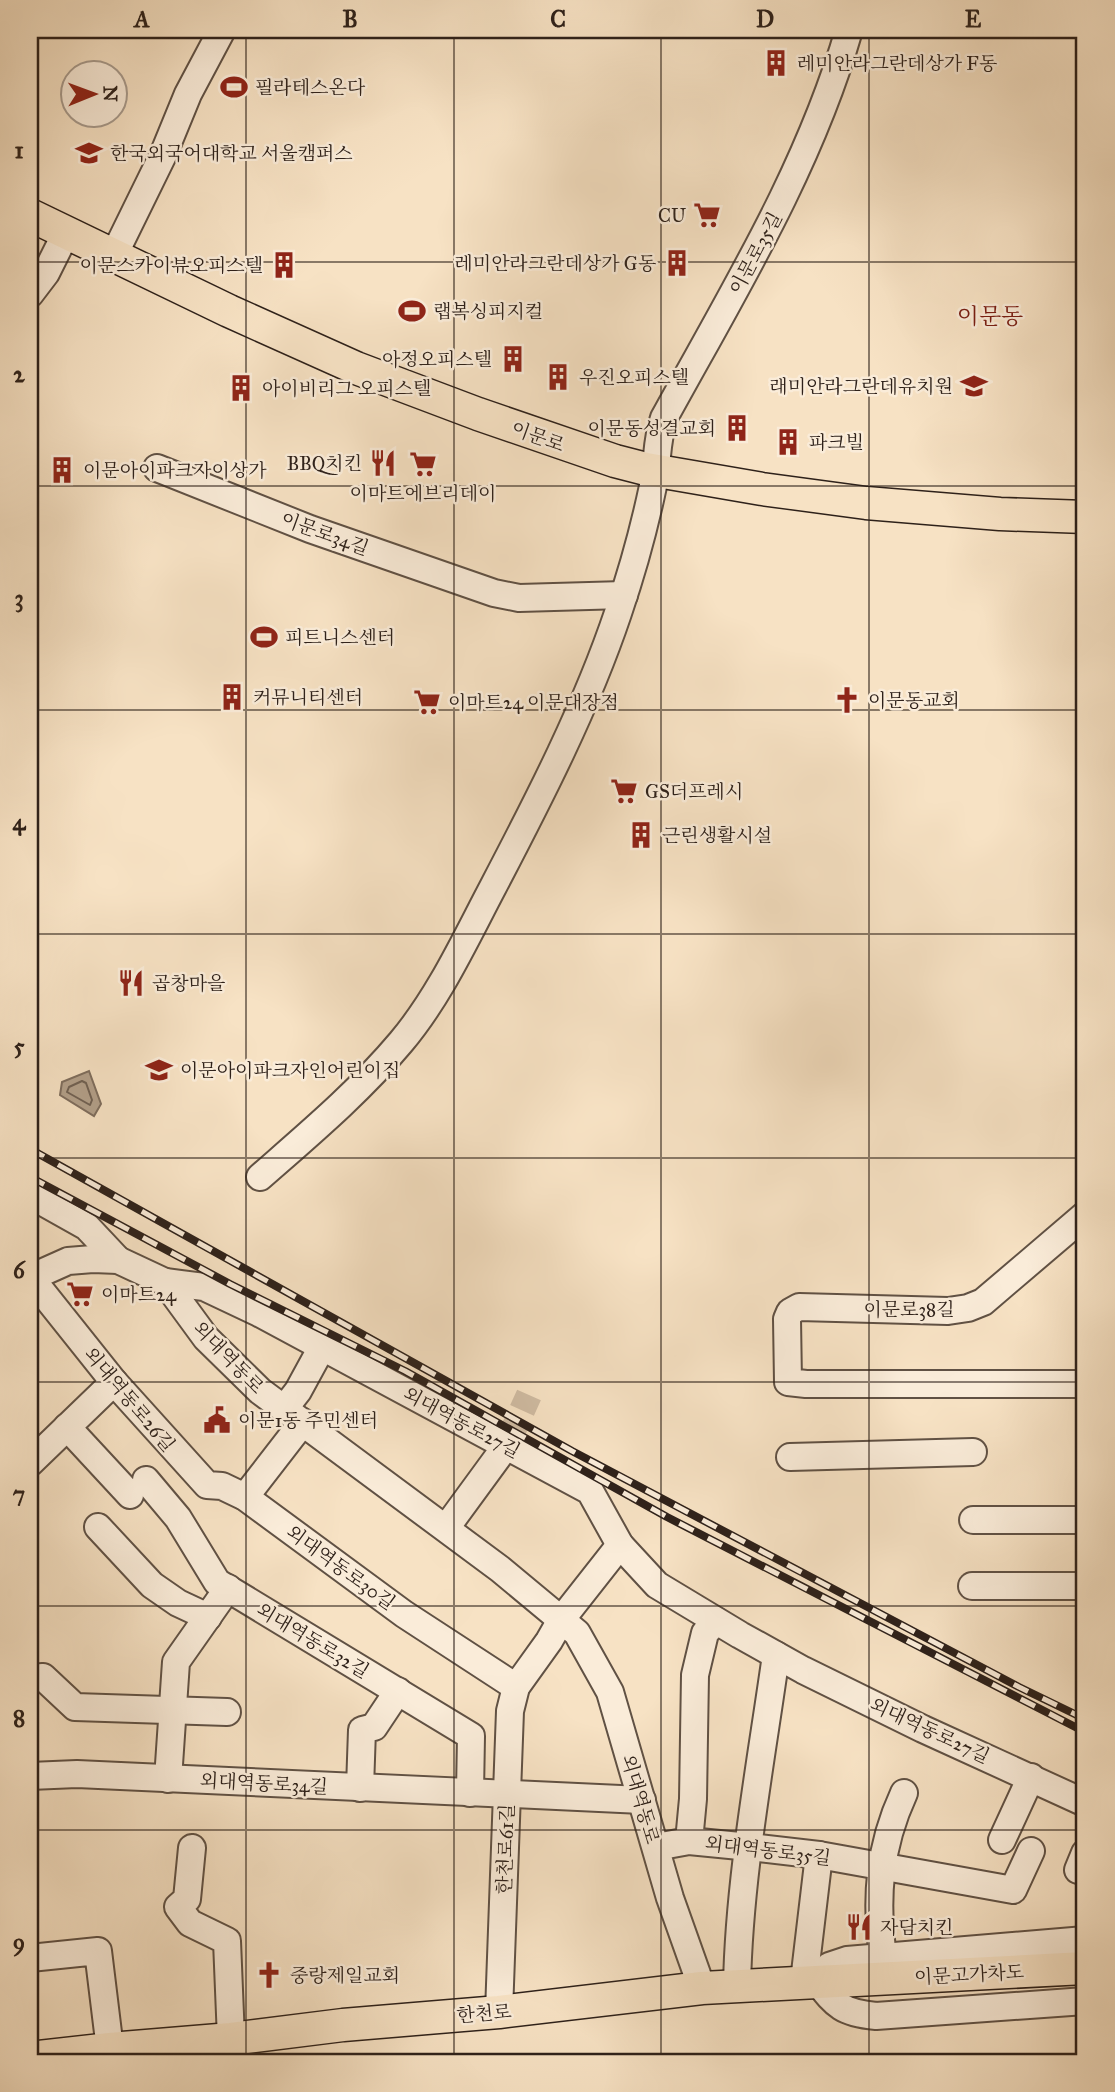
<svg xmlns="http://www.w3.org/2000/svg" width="1115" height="2092" font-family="'IM FELL Great Primer','Noto Serif KR',serif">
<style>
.water{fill:#b3a08a;stroke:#7e6d5d;stroke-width:2}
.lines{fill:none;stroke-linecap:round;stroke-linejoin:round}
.shore{stroke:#706052;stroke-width:2}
.minor-tunnel{stroke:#cfbba2;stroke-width:26;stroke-dasharray:26 13;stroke-linecap:butt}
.minor-casing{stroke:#605144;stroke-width:30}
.major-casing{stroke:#2e211a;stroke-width:35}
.minor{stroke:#faecd9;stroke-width:26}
.major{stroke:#f7e2c4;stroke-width:32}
.rail-casing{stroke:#2e211a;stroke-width:8}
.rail{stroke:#faecd9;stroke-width:5;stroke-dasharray:16;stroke-linecap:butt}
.grid{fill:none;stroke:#2e211a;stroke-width:2;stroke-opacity:0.55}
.labels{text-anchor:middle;stroke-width:5;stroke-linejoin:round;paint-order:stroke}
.poi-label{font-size:19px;fill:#2e211a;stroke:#faecd9;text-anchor:start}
.street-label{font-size:19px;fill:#2e211a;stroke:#faecd9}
.quarter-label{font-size:23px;fill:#7a1f14;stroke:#faecd9}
.neatline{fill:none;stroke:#2e211a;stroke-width:2.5}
.grid-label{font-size:23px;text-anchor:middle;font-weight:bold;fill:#2e211a}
</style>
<rect width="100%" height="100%" fill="#f7e2c4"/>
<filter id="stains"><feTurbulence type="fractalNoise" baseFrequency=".00286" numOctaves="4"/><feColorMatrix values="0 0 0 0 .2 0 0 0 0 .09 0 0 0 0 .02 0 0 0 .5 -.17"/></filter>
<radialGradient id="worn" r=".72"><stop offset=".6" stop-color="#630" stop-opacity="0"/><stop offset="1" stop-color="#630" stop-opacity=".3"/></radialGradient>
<polygon class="water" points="89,1071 101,1104 94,1116 60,1095 62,1082"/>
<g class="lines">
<polygon class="shore" points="82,1081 86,1083 92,1100 90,1105 67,1092 69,1087"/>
<polyline class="minor-tunnel" points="506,1446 529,1395"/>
<defs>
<g id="minor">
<polyline points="113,257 163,155 188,94 222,30"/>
<polyline points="30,294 46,273 66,233"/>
<polyline points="157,468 310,529 494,593 519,598 624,595"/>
<path d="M260,1177C309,1134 359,1092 401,1042C439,997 465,940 493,887C539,799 586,708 618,613C632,572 644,529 653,486C658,463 656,440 664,418C733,292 809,169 849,30"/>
<polyline points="30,1195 87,1227 118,1260"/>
<polyline points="1085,1215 983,1302 968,1308 948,1311 799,1307 790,1312 787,1319 788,1382 806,1384 1085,1384"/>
<polyline points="30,1278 68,1261 93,1259 118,1260 165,1282 206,1338 260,1391 500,1569 577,1633 610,1692 670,1898 702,1988"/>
<polyline points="31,1278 114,1382 207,1485 222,1486 245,1497 404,1614 516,1687"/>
<polyline points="165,1282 204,1287 259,1313 590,1491 620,1545 657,1585 740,1635 803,1670 923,1729 1085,1803"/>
<polyline points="284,1409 298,1391 322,1347"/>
<polyline points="67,1427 130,1495"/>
<polyline points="790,1457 973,1452"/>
<polyline points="30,1463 114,1382"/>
<polyline points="146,1480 178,1518 217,1582 471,1736 470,1793"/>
<polyline points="245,1497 303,1422"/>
<polyline points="973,1520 1085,1520"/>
<polyline points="98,1527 152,1585 178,1603 208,1617"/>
<polyline points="446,1528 506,1446"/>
<polyline points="972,1586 1085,1586"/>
<polyline points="30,1678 43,1677 75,1707 227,1712"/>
<polyline points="30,1776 77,1774 642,1800"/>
<polyline points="168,1779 176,1662 228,1588"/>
<polyline points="360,1788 362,1730 374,1727 398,1691"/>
<polyline points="1002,1840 1031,1777"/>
<polyline points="689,1841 693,1799 695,1675 705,1633 716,1621"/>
<polyline points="656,1847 689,1841 750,1847 819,1855 1013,1890 1031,1851"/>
<polyline points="192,1848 187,1899 178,1907 190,1923 227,1941 231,2039"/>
<polyline points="1078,1870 1085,1853"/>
<path d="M1085,1940L847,1960L829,1966L817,1981C836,2006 843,2013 876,2016L1085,2001"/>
<path d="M883,1957C875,1898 879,1847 904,1793"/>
<polyline points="30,1958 98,1951 110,2049"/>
<polyline points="804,1981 819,1855"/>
<path d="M737,1986C739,1878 761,1762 776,1655"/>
<polyline points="499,2012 510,1711 516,1687 549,1641 561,1620 620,1545"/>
</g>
<g id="major">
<polyline points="30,215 229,311 356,368 478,414 615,461 646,469 762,489 866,503 1000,514 1085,517"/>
<polyline points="30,2058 110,2049 231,2039 343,2025 499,2012 702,1988 1085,1968"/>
</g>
</defs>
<use href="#minor" class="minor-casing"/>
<use href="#major" class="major-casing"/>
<use href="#minor" class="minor"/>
<use href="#major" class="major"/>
<defs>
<g id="rail">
<polyline points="30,1149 572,1451 1019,1687 1085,1719"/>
<polyline points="30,1177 230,1284 405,1371 667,1517 1085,1732"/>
</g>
</defs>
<use href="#rail" class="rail-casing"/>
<use href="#rail" class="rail"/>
</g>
<path class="grid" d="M246,30V2062M454,30V2062M661,30V2062M869,30V2062M30,262H1085M30,486H1085M30,710H1085M30,934H1085M30,1158H1085M30,1382H1085M30,1606H1085M30,1830H1085"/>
<defs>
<symbol id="building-bare" viewBox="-9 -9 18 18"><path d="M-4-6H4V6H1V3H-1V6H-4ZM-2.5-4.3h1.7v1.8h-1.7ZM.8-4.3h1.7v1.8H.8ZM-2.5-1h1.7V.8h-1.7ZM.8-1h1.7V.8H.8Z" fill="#8f2418" stroke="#faecd9" stroke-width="2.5" paint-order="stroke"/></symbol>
<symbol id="stadium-bare" viewBox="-9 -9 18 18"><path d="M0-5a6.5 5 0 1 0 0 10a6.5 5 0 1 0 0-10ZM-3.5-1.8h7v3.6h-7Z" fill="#8f2418" stroke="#faecd9" stroke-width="2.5" paint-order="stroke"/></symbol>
<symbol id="university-bare" viewBox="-9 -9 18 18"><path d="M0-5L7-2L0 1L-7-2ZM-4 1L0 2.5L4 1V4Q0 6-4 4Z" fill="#8f2418" stroke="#faecd9" stroke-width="2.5" paint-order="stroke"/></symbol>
<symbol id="supermarket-bare" viewBox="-9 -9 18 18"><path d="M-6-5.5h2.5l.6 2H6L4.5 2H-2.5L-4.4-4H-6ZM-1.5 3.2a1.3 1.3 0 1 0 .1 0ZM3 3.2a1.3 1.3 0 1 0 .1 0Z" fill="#8f2418" stroke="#faecd9" stroke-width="2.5" paint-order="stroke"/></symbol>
<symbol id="school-bare" viewBox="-9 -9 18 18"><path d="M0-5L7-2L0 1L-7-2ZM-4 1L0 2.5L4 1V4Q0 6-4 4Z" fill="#8f2418" stroke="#faecd9" stroke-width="2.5" paint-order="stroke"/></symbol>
<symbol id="restaurant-bare" viewBox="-9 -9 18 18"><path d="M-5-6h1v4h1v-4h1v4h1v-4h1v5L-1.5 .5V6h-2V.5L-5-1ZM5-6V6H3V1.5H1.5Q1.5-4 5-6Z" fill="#8f2418" stroke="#faecd9" stroke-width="2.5" paint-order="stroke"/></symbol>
<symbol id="church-bare" viewBox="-9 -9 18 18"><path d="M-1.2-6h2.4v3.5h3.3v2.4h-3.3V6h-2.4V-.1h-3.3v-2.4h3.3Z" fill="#8f2418" stroke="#faecd9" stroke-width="2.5" paint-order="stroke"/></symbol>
<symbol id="civic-bare" viewBox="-9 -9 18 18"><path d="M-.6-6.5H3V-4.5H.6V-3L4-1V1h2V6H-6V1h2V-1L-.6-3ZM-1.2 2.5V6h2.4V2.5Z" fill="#8f2418" stroke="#faecd9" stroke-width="2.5" paint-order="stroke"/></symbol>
</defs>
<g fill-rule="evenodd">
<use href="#building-bare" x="757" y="44" width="38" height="38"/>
<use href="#stadium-bare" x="215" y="68" width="38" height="38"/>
<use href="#university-bare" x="70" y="134" width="38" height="38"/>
<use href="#supermarket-bare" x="688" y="196" width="38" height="38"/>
<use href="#building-bare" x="658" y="244" width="38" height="38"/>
<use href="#building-bare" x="265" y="246" width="38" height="38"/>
<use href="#stadium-bare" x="393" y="292" width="38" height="38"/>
<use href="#building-bare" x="494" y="340" width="38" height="38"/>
<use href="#building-bare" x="539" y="358" width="38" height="38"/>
<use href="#school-bare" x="955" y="367" width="38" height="38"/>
<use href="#building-bare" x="222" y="369" width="38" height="38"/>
<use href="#building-bare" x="718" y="409" width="38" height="38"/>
<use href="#building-bare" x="769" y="423" width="38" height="38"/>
<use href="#restaurant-bare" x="364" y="444" width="38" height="38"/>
<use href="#supermarket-bare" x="404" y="445" width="38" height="38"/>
<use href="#building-bare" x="43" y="451" width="38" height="38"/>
<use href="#stadium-bare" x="245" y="618" width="38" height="38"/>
<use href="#building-bare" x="213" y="678" width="38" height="38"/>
<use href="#church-bare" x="828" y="681" width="38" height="38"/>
<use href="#supermarket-bare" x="408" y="683" width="38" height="38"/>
<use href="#supermarket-bare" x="605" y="772" width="38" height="38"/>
<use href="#building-bare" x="622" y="816" width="38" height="38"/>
<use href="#restaurant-bare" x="112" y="964" width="38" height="38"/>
<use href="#school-bare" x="140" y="1051" width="38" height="38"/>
<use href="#supermarket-bare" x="61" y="1275" width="38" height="38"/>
<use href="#civic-bare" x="198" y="1401" width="38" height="38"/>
<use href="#restaurant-bare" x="840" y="1908" width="38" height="38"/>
<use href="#church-bare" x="250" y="1956" width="38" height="38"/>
</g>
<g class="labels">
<g class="poi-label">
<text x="797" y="70">레미안라그란데상가 F동</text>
<text x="255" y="94">필라테스온다</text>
<text x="110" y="160">한국외국어대학교 서울캠퍼스</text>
<text x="686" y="222" text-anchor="end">CU</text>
<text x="656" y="270" text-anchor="end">레미안라그란데상가 G동</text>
<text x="263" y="272" text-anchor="end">이문스카이뷰오피스텔</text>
<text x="433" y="318">랩복싱피지컬</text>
<text x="492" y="366" text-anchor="end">아정오피스텔</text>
<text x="579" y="384">우진오피스텔</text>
<text x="953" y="393" text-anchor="end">래미안라그란데유치원</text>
<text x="262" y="395">아이비리그 오피스텔</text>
<text x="716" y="435" text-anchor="end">이문동성결교회</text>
<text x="809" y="449">파크빌</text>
<text x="362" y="470" text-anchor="end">BBQ치킨</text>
<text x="83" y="477">이문아이파크자이상가</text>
<text x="423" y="500" text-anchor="middle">이마트에브리데이</text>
<text x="285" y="644">피트니스센터</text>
<text x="253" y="704">커뮤니티센터</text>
<text x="868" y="707">이문동교회</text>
<text x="448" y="709">이마트24 이문대장점</text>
<text x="645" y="798">GS더프레시</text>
<text x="662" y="842">근린생활시설</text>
<text x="152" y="990">곱창마을</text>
<text x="180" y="1077">이문아이파크자인어린이집</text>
<text x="101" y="1301">이마트24</text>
<text x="238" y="1427">이문1동 주민센터</text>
<text x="880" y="1934">자담치킨</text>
<text x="290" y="1982">중랑제일교회</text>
</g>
<g class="street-label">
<text transform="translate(755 253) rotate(-62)" y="7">이문로35길</text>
<text transform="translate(538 436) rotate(20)" y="7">이문로</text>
<text transform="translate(325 533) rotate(20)" y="7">이문로34길</text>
<text x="909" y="1316">이문로38길</text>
<text transform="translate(229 1357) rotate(46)" y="7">외대역동로</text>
<text transform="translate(130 1399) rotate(50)" y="7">외대역동로26길</text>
<text transform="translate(462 1422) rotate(28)" y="7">외대역동로27길</text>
<text transform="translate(341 1567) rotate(36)" y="7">외대역동로30길</text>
<text transform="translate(313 1640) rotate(31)" y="7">외대역동로32길</text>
<text transform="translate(930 1730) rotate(25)" y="7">외대역동로27길</text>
<text transform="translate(264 1783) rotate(3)" y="7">외대역동로34길</text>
<text transform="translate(641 1799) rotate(74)" y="7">외대역동로</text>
<text transform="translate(505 1849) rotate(-88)" y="7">한천로61길</text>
<text transform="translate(768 1850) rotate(7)" y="7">외대역동로35길</text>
<text transform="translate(969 1974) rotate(-3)" y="7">이문고가차도</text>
<text transform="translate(484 2013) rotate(-5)" y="7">한천로</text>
</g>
<g class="quarter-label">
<text x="990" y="324">이문동</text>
</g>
</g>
<rect width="1115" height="2092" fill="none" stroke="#f7e2c4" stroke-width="77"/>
<g transform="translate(94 94) rotate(89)"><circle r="33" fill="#faecd9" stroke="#a89b8d" stroke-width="2"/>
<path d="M0-5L12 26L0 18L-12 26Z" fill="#8f2418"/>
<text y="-10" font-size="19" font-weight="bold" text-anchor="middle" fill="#2e211a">N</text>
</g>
<rect x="38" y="38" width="1038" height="2016" class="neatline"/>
<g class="grid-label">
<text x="142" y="27">A</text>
<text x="350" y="27">B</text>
<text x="558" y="27">C</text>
<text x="765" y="27">D</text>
<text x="973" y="27">E</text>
<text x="19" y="158">1</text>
<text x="19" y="382">2</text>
<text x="19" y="606">3</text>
<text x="19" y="830">4</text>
<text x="19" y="1054">5</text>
<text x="19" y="1278">6</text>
<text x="19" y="1502">7</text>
<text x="19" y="1726">8</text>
<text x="19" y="1950">9</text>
</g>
<rect width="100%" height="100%" filter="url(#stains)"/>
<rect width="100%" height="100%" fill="url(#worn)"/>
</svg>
